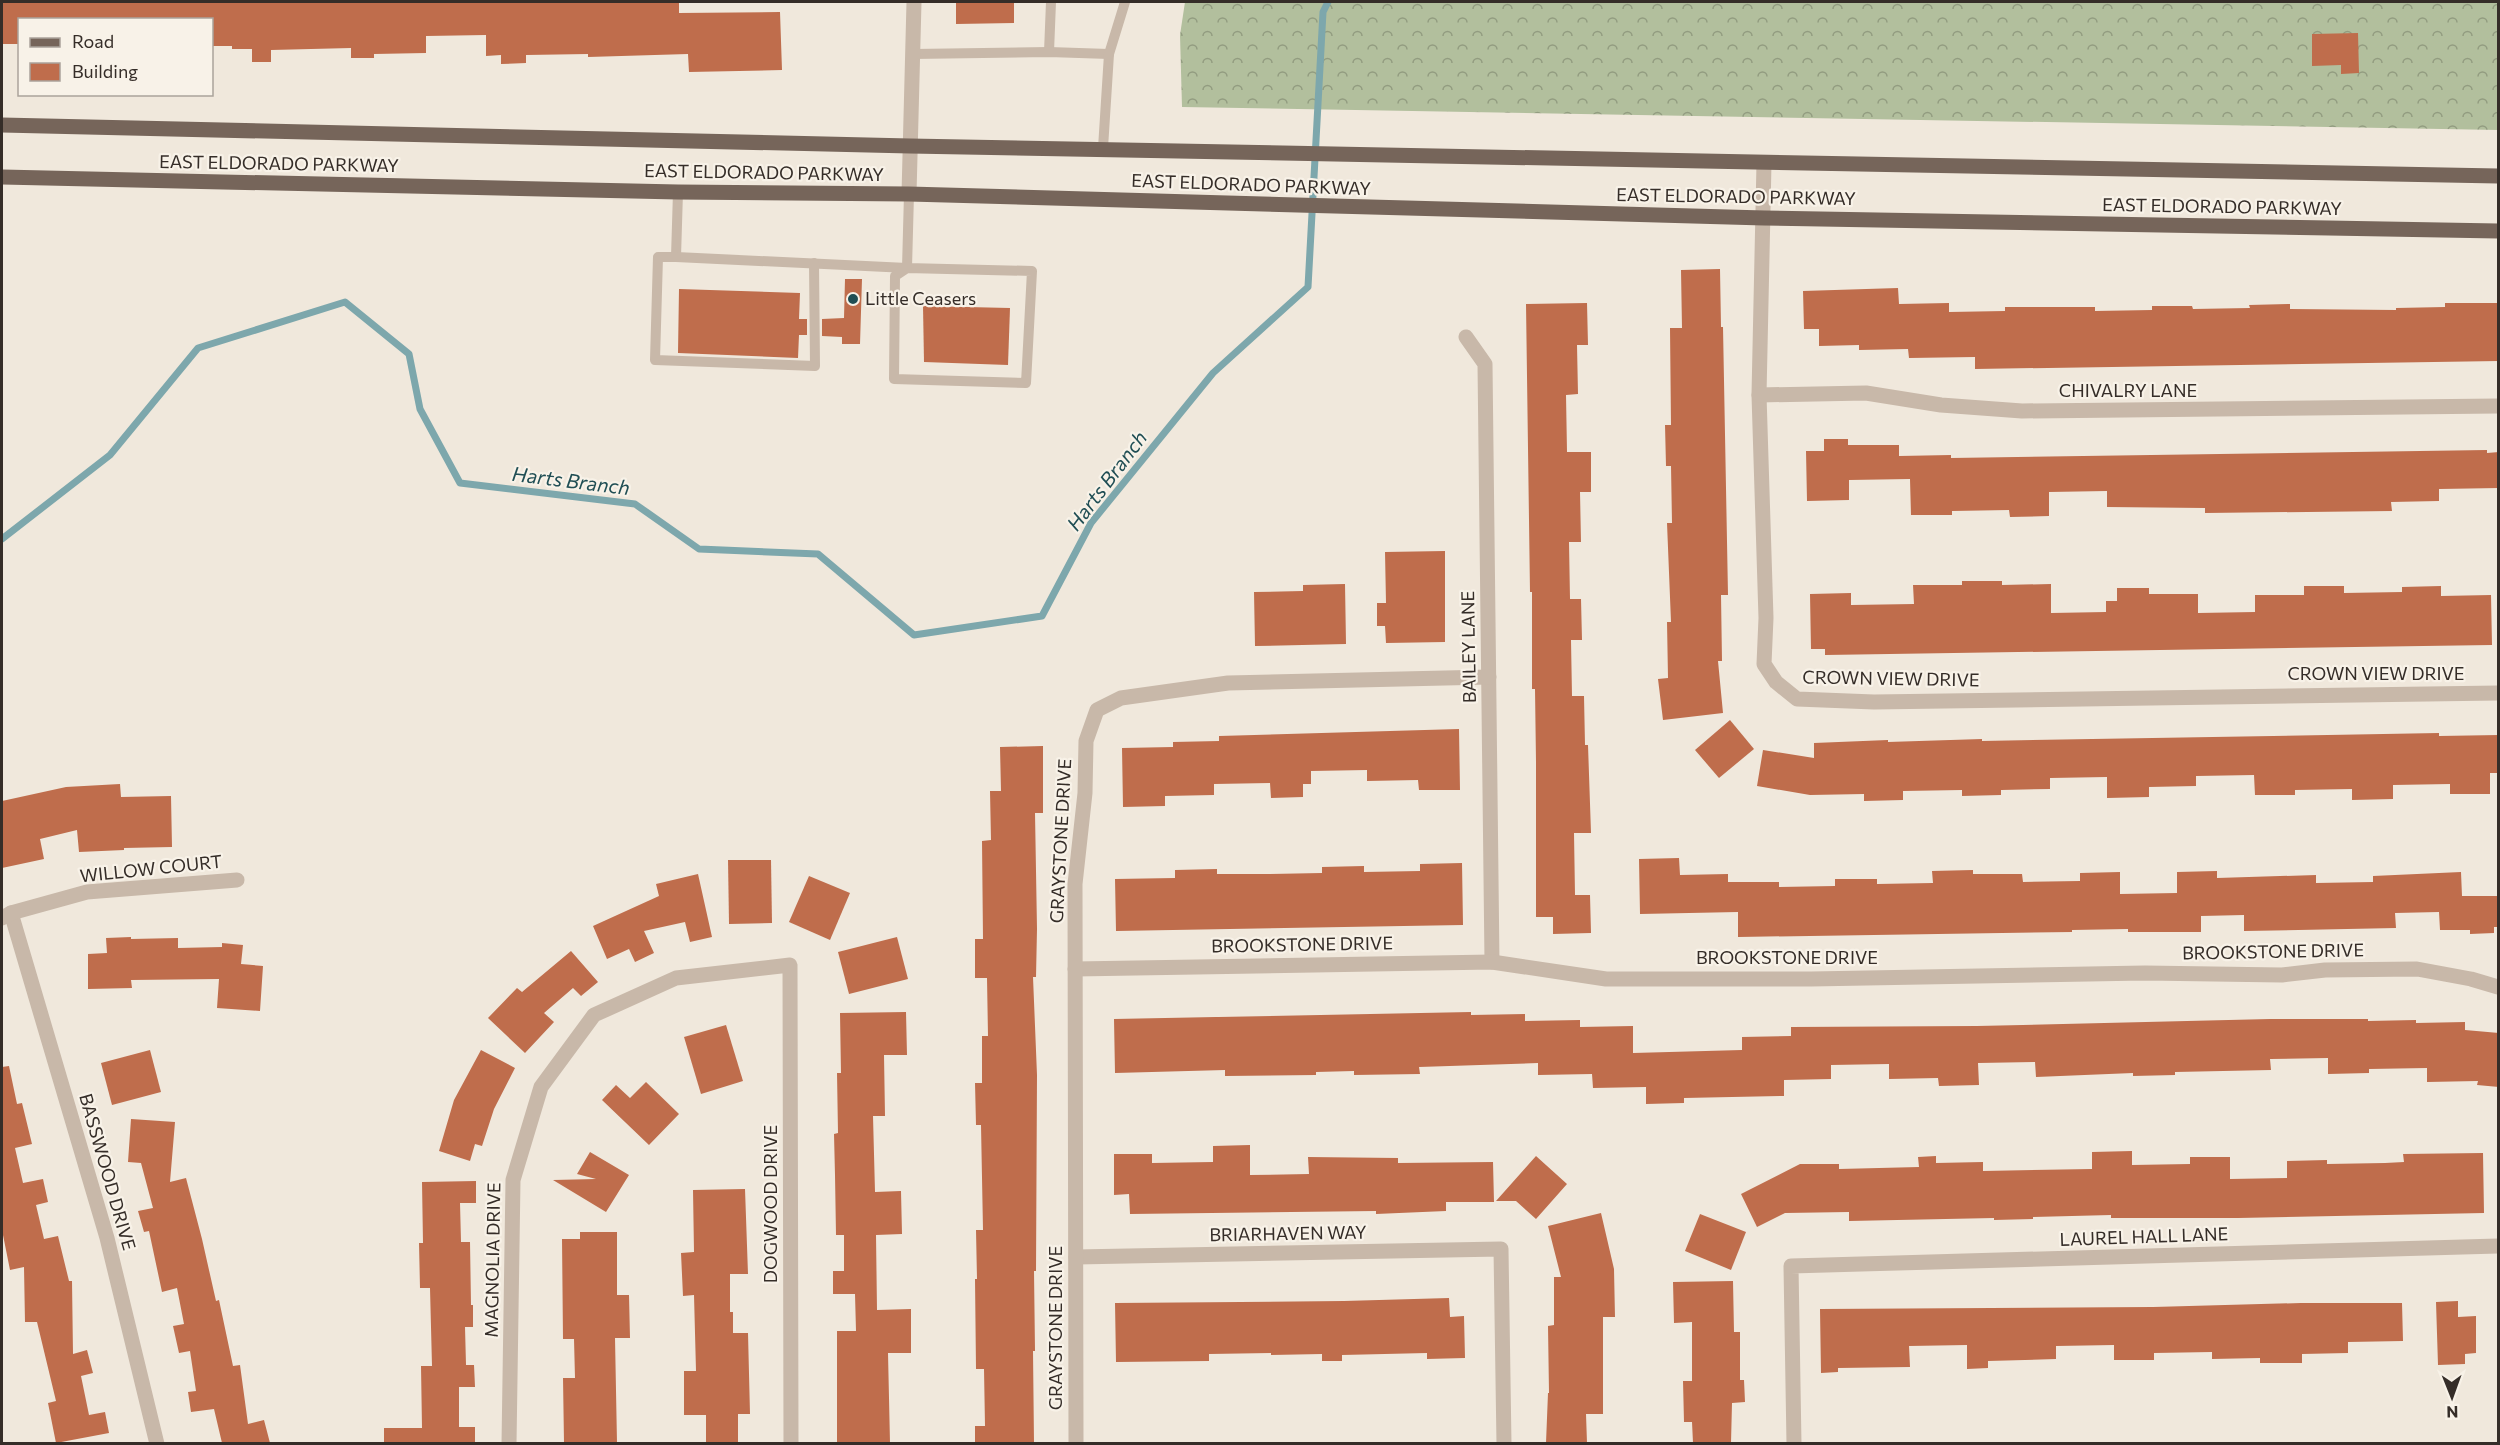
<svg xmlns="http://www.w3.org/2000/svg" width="2500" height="1445" font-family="Commissioner,sans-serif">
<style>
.forest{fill:url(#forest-crowns)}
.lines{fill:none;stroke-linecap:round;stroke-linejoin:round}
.stream{stroke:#7da7ac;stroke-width:7}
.building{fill:#bf6d4c}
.lane{stroke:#c8b8a9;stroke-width:10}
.street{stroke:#c8b8a9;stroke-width:15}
.primary{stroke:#76655a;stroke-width:15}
.poi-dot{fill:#204e54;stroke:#f8f2e8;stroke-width:2}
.labels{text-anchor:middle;stroke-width:4.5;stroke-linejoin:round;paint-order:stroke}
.street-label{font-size:18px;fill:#352d28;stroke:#f8f2e8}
.poi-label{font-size:18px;fill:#352d28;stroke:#f8f2e8;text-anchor:start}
.water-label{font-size:20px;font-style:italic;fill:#204e54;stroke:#f8f2e8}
</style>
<defs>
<pattern id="forest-crowns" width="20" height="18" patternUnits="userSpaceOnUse" patternTransform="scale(1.5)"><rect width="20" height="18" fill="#b2bf9d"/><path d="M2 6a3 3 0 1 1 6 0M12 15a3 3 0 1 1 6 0" fill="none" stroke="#929c80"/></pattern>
</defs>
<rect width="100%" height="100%" fill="#f0e8dc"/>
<polygon class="forest" points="1185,2 2498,2 2498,130 1182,107 1180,35"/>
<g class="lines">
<polyline class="stream" points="2,539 110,455 198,348 345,302 409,354 420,409 460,483 635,504 699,549 818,554 914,635 1042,616 1091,523 1213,373 1308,287 1323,12 1328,2"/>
</g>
<g class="building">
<polygon points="2,2 679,2 679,13 780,12 782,70 689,72 688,54 588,57 588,54 526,55 526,63 501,64 501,55 486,56 486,35 426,36 426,53 374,54 374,58 351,58 351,48 271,50 271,62 252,62 252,49 232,49 232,46 212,46 212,20 20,20 20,44 2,44"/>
<polygon points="956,2 1014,2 1014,23 956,24"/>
<polygon points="2358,33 2359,73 2341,74 2341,65 2312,66 2312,34"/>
<polygon points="1720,269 1721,327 1723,327 1728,595 1721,595 1722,661 1718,661 1723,713 1663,720 1658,679 1668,678 1667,622 1671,622 1667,523 1672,523 1671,466 1666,466 1665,425 1671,425 1670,328 1682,328 1681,270"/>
<polygon points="845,279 862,279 860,344 842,344 842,337 822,336 822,319 844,318"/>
<polygon points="1898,288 1899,304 1949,303 1949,312 2005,311 2005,307 2095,307 2095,311 2152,310 2152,306 2192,306 2193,309 2250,308 2249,305 2290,304 2290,309 2396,310 2396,308 2445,307 2445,303 2499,303 2499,361 1975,369 1975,357 1909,358 1908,349 1859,350 1859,345 1819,346 1819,329 1804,329 1803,291"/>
<polygon points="679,289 800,293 799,319 807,319 807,335 799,335 798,358 678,353"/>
<polygon points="1587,303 1588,345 1577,345 1578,394 1566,395 1567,452 1591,452 1591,492 1580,492 1581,542 1569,542 1570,599 1581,599 1582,640 1571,640 1572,696 1584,696 1585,745 1588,745 1591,833 1574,833 1575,895 1590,895 1591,933 1553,934 1553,917 1536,917 1536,762 1535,689 1532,689 1532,592 1530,592 1526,304"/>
<polygon points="923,306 1010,308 1008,365 924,362"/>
<polygon points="1824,439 1848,439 1848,445 1899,445 1899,456 1951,455 1951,458 2487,450 2487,453 2499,452 2499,488 2439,489 2439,501 2391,502 2392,511 2205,513 2205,508 2107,507 2107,491 2049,492 2049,516 2010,517 2009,510 1952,511 1952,515 1911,515 1910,479 1849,480 1849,500 1807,501 1806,451 1824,451"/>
<polygon points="1445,551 1445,642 1386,643 1385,626 1377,626 1377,603 1386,603 1385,552"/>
<polygon points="1962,581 2002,581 2002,585 2051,584 2051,613 2106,612 2106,601 2117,601 2117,588 2149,588 2149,594 2198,594 2198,613 2255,612 2255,595 2304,595 2304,586 2344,586 2344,593 2402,592 2402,587 2441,586 2441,596 2491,595 2492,645 1825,655 1825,649 1811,649 1810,594 1851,593 1851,605 1914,604 1913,585 1962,585"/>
<polygon points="1345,584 1346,644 1255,646 1254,592 1303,591 1303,585"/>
<polygon points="1730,720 1754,749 1719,778 1695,750"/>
<polygon points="1459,729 1460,790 1419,790 1418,780 1367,781 1367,770 1311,771 1311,784 1303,784 1303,797 1271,798 1270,783 1214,784 1214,795 1165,796 1165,806 1123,807 1122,748 1173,747 1173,742 1219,741 1219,736"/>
<polygon points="2439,733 2439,736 2499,735 2499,773 2490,773 2490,794 2450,794 2450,784 2393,785 2393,799 2352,800 2352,789 2295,790 2295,795 2255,795 2254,775 2196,776 2196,786 2149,787 2149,797 2107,798 2107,777 2050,778 2050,789 2001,790 2001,795 1962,796 1962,790 1903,791 1903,800 1864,801 1864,794 1810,795 1757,786 1763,750 1814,758 1814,743 1888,740 1888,742 1982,739 1982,741"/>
<polygon points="1043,746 1043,813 1035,813 1037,929 1036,977 1033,977 1037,1075 1036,1271 1034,1271 1035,1351 1033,1351 1034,1443 975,1443 975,1426 985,1426 984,1369 976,1369 975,1279 977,1279 976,1230 983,1230 981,1125 976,1125 975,1083 982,1083 982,1036 988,1036 987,978 975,978 975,939 983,939 982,841 991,840 990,791 1001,791 1000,747"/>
<polygon points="120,784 121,797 171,796 172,847 124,848 124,850 79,852 77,830 40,839 44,859 2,868 2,801 66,787"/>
<polygon points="1679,858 1680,875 1728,874 1728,882 1779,882 1779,887 1835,886 1835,879 1877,879 1877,884 1933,883 1932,871 1973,870 1973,874 2022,874 2023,882 2080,881 2080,873 2120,872 2120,894 2177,893 2177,872 2217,871 2217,878 2316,875 2316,883 2373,882 2373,876 2461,872 2462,896 2499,896 2499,927 2494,927 2494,933 2470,934 2470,930 2440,930 2439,912 2395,913 2396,928 2244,931 2244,915 2201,916 2201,932 2128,932 2128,929 2072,930 2072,932 1738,937 1738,912 1640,914 1639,859"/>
<polygon points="728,860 771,860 772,923 729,924"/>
<polygon points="1462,863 1463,925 1116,931 1115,879 1175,878 1175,870 1217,869 1217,874 1266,874 1322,873 1322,867 1364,866 1364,872 1420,871 1420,864"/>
<polygon points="698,874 712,937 690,942 685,922 644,931 654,953 635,962 629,949 607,959 593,926 659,896 656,884"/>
<polygon points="809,876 850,893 830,940 789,922"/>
<polygon points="131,937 131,939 178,938 178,948 222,947 222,943 243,945 241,964 263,966 260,1011 217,1008 219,979 131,980 132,988 88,989 88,954 107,953 106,938"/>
<polygon points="897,937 908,979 849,994 838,952"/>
<polygon points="571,951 598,982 581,996 573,988 544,1013 554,1022 525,1053 488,1018 517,988 522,992"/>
<polygon points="906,1012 907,1055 884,1055 885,1116 873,1116 875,1192 901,1191 902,1234 876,1235 877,1310 911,1309 911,1353 888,1353 890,1443 837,1443 837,1331 856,1331 855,1294 833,1294 833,1271 844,1271 844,1235 836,1235 835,1175 834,1134 838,1133 837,1073 841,1073 840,1013"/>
<polygon points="1471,1012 1471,1015 1525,1014 1525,1021 1580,1020 1580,1027 1633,1026 1633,1053 1742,1050 1742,1037 1791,1036 1791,1027 1977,1026 2270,1019 2368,1019 2368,1021 2416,1020 2416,1023 2465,1022 2465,1030 2499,1033 2499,1087 2477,1085 2478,1081 2427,1082 2427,1068 2369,1069 2369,1073 2328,1074 2328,1058 2270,1059 2271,1070 2175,1072 2175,1075 2133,1076 2133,1073 2036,1077 2035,1062 1978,1063 1979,1085 1939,1086 1938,1078 1889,1079 1889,1064 1831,1065 1831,1079 1784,1080 1784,1096 1684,1098 1684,1103 1646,1104 1646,1087 1593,1088 1592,1074 1538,1075 1538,1063 1419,1067 1420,1074 1354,1075 1354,1071 1316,1072 1316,1075 1225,1076 1225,1070 1115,1073 1114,1019"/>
<polygon points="726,1025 743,1081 701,1094 684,1037"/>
<polygon points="150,1050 161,1092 112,1105 101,1063"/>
<polygon points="481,1050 515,1068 494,1109 482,1146 475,1144 470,1161 439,1151 454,1100"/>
<polygon points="9,1066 17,1104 22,1103 32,1144 15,1148 23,1183 43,1179 48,1202 36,1205 44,1239 58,1236 69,1281 72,1281 73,1354 87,1350 93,1373 81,1376 89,1415 105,1412 109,1433 56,1443 48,1403 56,1401 37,1322 25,1322 24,1267 10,1270 2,1230 2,1067"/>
<polygon points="646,1082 679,1114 649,1145 602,1100 616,1085 630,1098"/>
<polygon points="131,1119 175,1122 170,1182 186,1178 202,1239 216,1301 219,1300 233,1366 240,1365 248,1424 264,1420 270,1443 222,1443 214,1409 191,1412 188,1392 196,1391 190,1351 179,1353 173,1326 184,1324 177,1288 162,1292 149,1231 144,1232 138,1211 153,1208 141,1163 128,1162"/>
<polygon points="1250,1145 1250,1175 1309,1174 1308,1157 1398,1158 1398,1163 1493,1162 1494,1202 1446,1202 1446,1211 1399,1213 1376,1214 1376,1211 1130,1214 1129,1194 1114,1195 1114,1154 1152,1154 1152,1163 1213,1162 1213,1146"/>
<polygon points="2132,1151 2132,1165 2190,1164 2190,1157 2230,1157 2230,1179 2287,1178 2287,1161 2327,1160 2327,1164 2385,1163 2404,1162 2403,1154 2483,1153 2484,1213 2238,1218 2111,1218 2111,1215 2033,1217 2033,1219 1994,1220 1994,1218 1849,1221 1849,1212 1785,1213 1757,1227 1741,1194 1800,1164 1839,1164 1839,1169 1919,1167 1918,1157 1936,1156 1936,1163 1983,1162 1983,1171 2092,1169 2092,1152"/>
<polygon points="590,1152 629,1175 606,1212 553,1180 596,1179 577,1174"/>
<polygon points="1536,1156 1567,1184 1536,1219 1516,1201 1496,1201"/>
<polygon points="476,1181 476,1203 460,1203 461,1242 470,1242 471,1305 473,1305 473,1327 465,1327 466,1365 474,1365 475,1387 459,1387 459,1427 475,1427 475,1443 384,1443 384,1428 422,1428 421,1366 432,1366 430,1288 420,1288 419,1243 423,1243 422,1182"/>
<polygon points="745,1189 748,1274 730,1274 730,1312 733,1312 733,1333 748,1333 750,1414 738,1414 738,1443 706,1443 706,1415 684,1415 684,1371 696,1371 694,1295 683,1296 681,1253 694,1252 693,1190"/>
<polygon points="1601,1213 1614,1269 1615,1317 1603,1317 1603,1414 1586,1414 1587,1443 1546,1443 1548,1393 1549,1393 1548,1326 1554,1325 1554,1277 1561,1277 1548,1226"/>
<polygon points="1700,1214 1746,1232 1731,1270 1685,1251"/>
<polygon points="580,1232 617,1232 617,1295 629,1295 630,1338 615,1338 617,1443 564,1443 563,1378 575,1378 574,1339 563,1339 562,1239 580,1239"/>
<polygon points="1733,1281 1734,1332 1740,1332 1740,1380 1744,1380 1745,1402 1732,1403 1731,1443 1693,1443 1692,1422 1684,1422 1683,1381 1692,1381 1692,1322 1674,1323 1673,1282"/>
<polygon points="1449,1298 1450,1317 1464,1316 1465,1358 1427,1359 1427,1353 1342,1355 1342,1361 1322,1361 1322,1354 1271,1355 1271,1353 1209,1354 1209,1361 1116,1362 1115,1303 1344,1301"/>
<polygon points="2458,1301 2458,1317 2476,1316 2476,1353 2465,1354 2465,1364 2438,1365 2436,1302"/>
<polygon points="2301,1303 2402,1303 2403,1341 2348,1342 2348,1353 2302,1354 2302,1363 2260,1363 2260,1358 2212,1359 2212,1352 2154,1353 2154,1360 2114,1360 2114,1345 2056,1346 2056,1359 1988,1361 1988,1368 1967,1369 1967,1345 1909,1346 1910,1367 1838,1368 1838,1372 1821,1373 1820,1309 2153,1307"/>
</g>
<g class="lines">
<g class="lane">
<polyline points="1049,52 1051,2"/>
<polyline points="913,54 1049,52 1109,54"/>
<polyline points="1103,148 1109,54 1125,2"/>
<polyline points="678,192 676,257 907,268"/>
<polyline points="676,257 658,257 655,360 815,366 814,263"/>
<polyline points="907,268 895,276 894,379 1026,383 1032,271 907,268 909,194"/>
</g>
<g class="street">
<polyline points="1764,163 1759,395 1766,618 1764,664 1776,682 1797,699 1874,702 2498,693"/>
<polyline points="909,194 914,2"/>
<polyline points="1466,337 1485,364 1492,962"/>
<polyline points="1759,395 1866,393 1941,405 2022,411 2498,406"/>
<polyline points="11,913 107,1238 157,1444"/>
<polyline points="2,918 11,913 87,892 237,880"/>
<polyline points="1075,969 1492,962 1606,979 1811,979 2145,973 2282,975 2325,970 2417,969 2471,979 2498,987"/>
<polyline points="1076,1257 1501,1249 1504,1444"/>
<polyline points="509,1444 513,1180 541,1087 594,1015 676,978 790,965 791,1444"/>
<polyline points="1076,1444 1075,884 1085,793 1086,741 1097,710 1121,698 1228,683 1489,677"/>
<polyline points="1794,1444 1791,1266 2498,1246"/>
</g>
<g class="primary">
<polyline points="2,125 910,146 2498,176"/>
<polyline points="2,177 678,192 909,194 1764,218 2498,231"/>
</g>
</g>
<circle class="poi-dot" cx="853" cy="299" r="6"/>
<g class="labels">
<g class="street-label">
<text transform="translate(279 164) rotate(1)" y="6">EAST ELDORADO PARKWAY</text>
<text transform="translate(764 173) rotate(1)" y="6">EAST ELDORADO PARKWAY</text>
<text transform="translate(1251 185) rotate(2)" y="6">EAST ELDORADO PARKWAY</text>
<text transform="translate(1736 197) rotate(1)" y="6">EAST ELDORADO PARKWAY</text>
<text transform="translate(2222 207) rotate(1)" y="6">EAST ELDORADO PARKWAY</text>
<text x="2128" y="397">CHIVALRY LANE</text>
<text transform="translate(1469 647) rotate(-91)" y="6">BAILEY LANE</text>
<text x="2376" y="680">CROWN VIEW DRIVE</text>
<text transform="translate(1891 679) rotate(1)" y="6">CROWN VIEW DRIVE</text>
<text transform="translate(1061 841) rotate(-87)" y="6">GRAYSTONE DRIVE</text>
<text transform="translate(151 869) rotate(-6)" y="6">WILLOW COURT</text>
<text transform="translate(1302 945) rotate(-1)" y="6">BROOKSTONE DRIVE</text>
<text transform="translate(2273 952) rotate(-1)" y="6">BROOKSTONE DRIVE</text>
<text x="1787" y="964">BROOKSTONE DRIVE</text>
<text transform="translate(107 1172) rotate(74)" y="6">BASSWOOD DRIVE</text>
<text transform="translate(771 1204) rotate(-90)" y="6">DOGWOOD DRIVE</text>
<text transform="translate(1288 1234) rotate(-1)" y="6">BRIARHAVEN WAY</text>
<text transform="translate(2144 1237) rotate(-2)" y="6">LAUREL HALL LANE</text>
<text transform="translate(493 1260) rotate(-89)" y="6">MAGNOLIA DRIVE</text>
<text transform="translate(1056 1328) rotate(-90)" y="6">GRAYSTONE DRIVE</text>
</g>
<g class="poi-label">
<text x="865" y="305">Little Ceasers</text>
</g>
<g class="water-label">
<text transform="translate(571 481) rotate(7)" y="7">Harts Branch</text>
<text transform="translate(1107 481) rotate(-53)" y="7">Harts Branch</text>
</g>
</g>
<rect width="2500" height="1445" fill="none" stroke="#352d28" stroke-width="6"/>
<rect x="18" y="18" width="195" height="78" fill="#f8f2e8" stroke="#aaa39b" stroke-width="1.5"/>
<rect x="30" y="38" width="30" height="9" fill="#76655a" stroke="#aaa39b" stroke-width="1.5"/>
<text x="72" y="48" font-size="18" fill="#352d28">Road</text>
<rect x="30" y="63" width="30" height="18" fill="#bf6d4c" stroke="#aaa39b" stroke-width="1.5"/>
<text x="72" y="78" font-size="18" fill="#352d28">Building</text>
<g transform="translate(2452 1397) rotate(179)" stroke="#f8f2e8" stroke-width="4.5" paint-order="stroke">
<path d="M0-4.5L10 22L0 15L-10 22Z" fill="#352d28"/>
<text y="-9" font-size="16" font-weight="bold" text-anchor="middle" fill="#352d28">N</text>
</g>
</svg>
